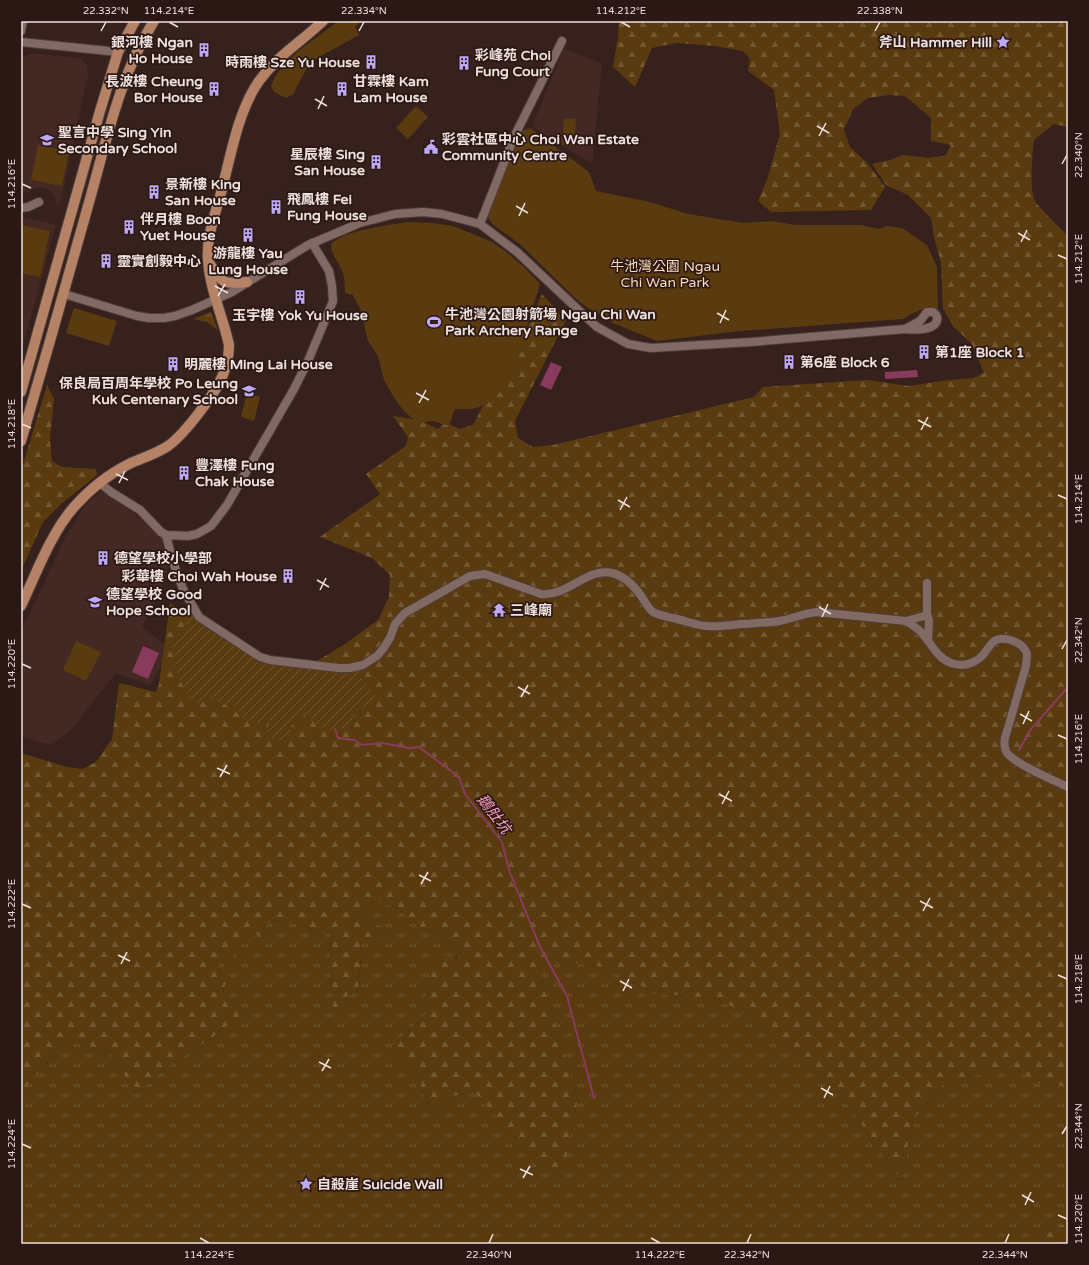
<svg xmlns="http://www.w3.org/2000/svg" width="1089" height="1265" font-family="'Varela Round','Noto Sans TC',sans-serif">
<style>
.built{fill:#442823}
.grass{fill:url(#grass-tufts)}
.forest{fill:url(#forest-firs)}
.park{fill:#5a3b10}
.garden{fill:url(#garden-furrows)}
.water{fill:#893b5e}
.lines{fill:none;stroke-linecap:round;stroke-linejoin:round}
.stream{stroke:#893b5e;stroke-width:2}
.minor-casing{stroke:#4e3d3a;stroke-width:10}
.major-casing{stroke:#4e3d3a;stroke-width:12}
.minor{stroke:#826a64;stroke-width:8}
.major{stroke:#b58266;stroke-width:10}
.ticks{fill:none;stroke:#eee0dd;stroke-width:1.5}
.labels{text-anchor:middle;stroke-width:3.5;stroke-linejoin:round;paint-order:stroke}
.poi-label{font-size:14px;font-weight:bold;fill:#eee0dd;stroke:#2b1814;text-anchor:start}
.park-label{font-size:14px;fill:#fadcb9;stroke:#2b1814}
.water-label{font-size:15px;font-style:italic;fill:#f99fc3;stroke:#2b1814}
.neatline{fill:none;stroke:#eee0dd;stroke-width:1.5}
.ticks-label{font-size:10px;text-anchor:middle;fill:#eee0dd}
</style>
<defs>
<pattern id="grass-tufts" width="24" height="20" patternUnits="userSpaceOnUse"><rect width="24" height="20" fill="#5a3b10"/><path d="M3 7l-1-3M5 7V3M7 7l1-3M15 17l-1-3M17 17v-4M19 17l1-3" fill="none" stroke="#725732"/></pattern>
<pattern id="forest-firs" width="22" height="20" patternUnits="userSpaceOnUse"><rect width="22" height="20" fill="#5a3b10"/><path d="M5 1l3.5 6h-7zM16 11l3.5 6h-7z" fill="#725732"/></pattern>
<pattern id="garden-furrows" width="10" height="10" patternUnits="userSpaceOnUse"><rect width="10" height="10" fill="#5a3b10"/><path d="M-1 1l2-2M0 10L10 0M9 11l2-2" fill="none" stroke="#725732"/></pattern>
</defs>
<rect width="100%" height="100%" fill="#36211d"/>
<g class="built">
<polygon points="564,49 602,63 592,164 532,126"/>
<polygon points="29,54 41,54 80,58 87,65 88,76 60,204 56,203 55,198 52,192 46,188 41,187 34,188 27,193 21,192 21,64 22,57"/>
<polygon points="21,217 56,225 21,352"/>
<polygon points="101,491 128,509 167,540 167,576 142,627 169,647 167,656 150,685 116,673 70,731 51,745 21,737 21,632 66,536 86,504"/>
</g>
<g class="grass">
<polygon points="211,312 218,330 207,322 193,319"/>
<path d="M373,901L398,908L422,928L442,935L461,952L426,990L428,1012L398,1041L415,1072L431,1113L439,1110L444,1097L460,1095L472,1090L496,1115L562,1177L578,1098L535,957L609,968L653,993L718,999L783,1035L831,1081L901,1180L913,1120L942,1085L1010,1065L1037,1083L1068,1087V1221L1048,1231L1040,1244H21V1094L65,1040L110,1052L135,1093L174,1062L209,1040L242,1014L223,992L224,987L227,983L221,974L217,963L226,960L230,967C236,948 237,940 257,934L261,937L268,923L276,920L292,923L330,934L332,994L345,998L358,990L362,944L390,930L355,918Z"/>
</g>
<g class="forest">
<path d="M619,21H1068V127L1054,124L1034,140C1032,153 1030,187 1034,199C1036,205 1062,230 1068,236V1087L1037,1083L1010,1065L942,1085L913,1120L901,1180L831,1081L782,1035L718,999L653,993L609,968L535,957L578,1098L563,1177L522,1151L496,1115L472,1090L460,1095L444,1097L439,1110L431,1113L415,1072L392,1055L398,1041L428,1012L426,990L433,960L445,955L456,959L461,952L442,935L422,928L398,908L373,901L355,918L391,930L362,944L358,990L345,998L340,1026L334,1021L332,994L330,934L292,923L276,920L268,923L261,938L257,934C237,940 236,949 230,968L226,960L218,964L221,974L227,983L224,987L223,992L242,1014L209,1040L174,1062L135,1093L110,1052L65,1040L21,1094V753L67,767L82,769L96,762L112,739L119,683L156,692L159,684L170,603L217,637L263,663L307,667L345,644L378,620L389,597L390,575L372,558L320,537L380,494L366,474L406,446L408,437L393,416L419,420L438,429L445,422L459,429L473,425L483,406L499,392L542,294L566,320L515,421L518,438L533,447L553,445L754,397L763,387L867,380L909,386L941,381L973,378L984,373L972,344L954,327L943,309L941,263L934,237L931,218L908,195L886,185L872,164L890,160L903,155L928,158L945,156L951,145L931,141V118L905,96L889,95L868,98L853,109L844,130L850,147L868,164L885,187L871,210L771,212L758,201L767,180L780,134L774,90L748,71L750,59L743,51L715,46L677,43L652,48L635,87L613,67L618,37Z"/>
<polygon points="47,385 54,399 50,439 52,461 62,467 96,469 97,475 61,504 43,522 21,571 21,471"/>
<polygon points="1068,1221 1068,1244 1040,1244 1048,1231"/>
</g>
<g class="park">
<path d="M338,21H361L355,27L359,35L310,62L295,90L294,94L286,98L274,92L271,86C282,56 315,41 338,21Z"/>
<polygon points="416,106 428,117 408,139 396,128"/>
<polygon points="564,118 576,119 574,146 562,145"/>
<path d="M530,128L589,172L596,191L650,202L688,214L744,223L771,221L796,225H861L879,229L887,226L902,228L927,245L937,267L938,309C925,305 913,313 903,319L740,331L657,341L613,323L588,308L574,297L521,245L492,224L488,217V213L521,131Z"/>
<polygon points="38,145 69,151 62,186 31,180"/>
<path d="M409,222L432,223L453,226L492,242L505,251L523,266L540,284L511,378C501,392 489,407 471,409C466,409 460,409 455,409L449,426L432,421L421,423L413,419L403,410L393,396L384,380L378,356L368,341L361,311L353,295L345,293C345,286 345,278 342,271C339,262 330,254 331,244C344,230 390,225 409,222Z"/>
<polygon points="21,225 50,231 40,277 21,273"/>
<polygon points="74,308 117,321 109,346 66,333"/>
<polygon points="247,393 260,397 254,421 241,417"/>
<polygon points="76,641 101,652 86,681 63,670"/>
</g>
<path class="garden" d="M186,608H188L195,616L229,639L228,642L232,644L234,643L265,663L362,669V679L366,682L368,689L372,691L377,700C373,703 367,704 363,707C349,716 352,733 328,729C324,728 320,727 317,724C312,721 311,716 304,716C301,718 297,720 294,723C289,727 291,736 285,739C282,741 279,740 276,740C266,737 267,727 270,719L264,718L258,723C254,721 245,720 242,717C236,712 242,707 232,705L228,706L210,699L198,703L192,700L180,681L175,668L176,660L172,648L174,643L179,633L190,618Z"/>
<g class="water">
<polygon points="551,362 562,367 551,390 540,385"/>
<polygon points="917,370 918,377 885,379 885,372"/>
<polygon points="143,646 159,653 148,679 132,672"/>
</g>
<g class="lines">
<g class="stream">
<polyline points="335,729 338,738 354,740 362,745 382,743 409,748 419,747 459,777 465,794 502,842 509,870 540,947 567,996 594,1098"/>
<polyline points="1019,750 1031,729 1068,687"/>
</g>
<defs>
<g id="minor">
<polyline points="21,31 23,21"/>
<polyline points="21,42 118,52"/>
<polyline points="21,208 28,207 39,202"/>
<polyline points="480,224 514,137 562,41"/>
<path d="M64,294L137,316L149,318H164L175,316L192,310L232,292L308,245L360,223L395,214L423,212L442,214L480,224L517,252L587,318L597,327L628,344L651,348L751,342L905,329C913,330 935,331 937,320C938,316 936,314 933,312H927L920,321L905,329"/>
<polyline points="100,483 111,492 140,510 161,532 166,535 188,536 197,534 211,526 227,505 294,389 308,361 333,301 332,286 329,271 312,243"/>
<path d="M166,535L173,562L183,589L199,617L260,657L270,660L338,668H350L363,665L377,656L383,649L390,638L395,624L405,613L470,576L477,575L485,574L541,594C567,597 588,567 612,573C625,576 635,587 642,597C645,602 648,608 653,612C660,616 669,617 677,619C686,621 696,625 706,626C719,627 730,625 742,624C754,623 767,623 779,621C792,619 804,613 817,612L906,621C912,625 917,628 921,632C931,643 937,658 951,663C962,667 974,664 982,656C987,651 990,643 996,640C1006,636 1024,643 1027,654C1027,658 1026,663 1026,666L1005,738C1004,743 1004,748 1007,753C1017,765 1053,780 1068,787"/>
<polyline points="927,583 927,613 929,621 928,641"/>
<polyline points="906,621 924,616 928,618"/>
</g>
<g id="major">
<path d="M210,264C222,284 223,284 247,282"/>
<polyline points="21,392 100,111 118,52 135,21"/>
<path d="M21,441C44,363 66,284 88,206C106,143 119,76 154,21"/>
<path d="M21,606C36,574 51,533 74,507C89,490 109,474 129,464C142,458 156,454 168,446C178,439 187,428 195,418C212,396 229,375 229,345C223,317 210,290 208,260C206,237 216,212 222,189C231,155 238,111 259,81C277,56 301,42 323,21"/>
</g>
</defs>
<use href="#minor" class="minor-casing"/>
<use href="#major" class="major-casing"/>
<use href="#minor" class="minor"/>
<use href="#major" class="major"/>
</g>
<path class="ticks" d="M169,22L178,27M621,22L630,27M101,31L106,22M359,31L364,22M875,31L880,22M315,99L327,106M318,109L324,96M817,126L829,133M819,136L826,123M1062,164L1067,155M22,184L31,188M516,206L528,213M519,216L525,203M1018,233L1030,240M1021,242L1027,230M1058,255L1067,259M215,286L228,293M218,296L225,284M717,313L729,320M720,323L726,310M416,393L429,400M419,403L426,390M918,420L931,427M22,424L31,428M921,430L928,417M116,474L128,480M119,483L125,471M1058,495L1067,499M618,500L630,507M620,510L627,497M317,580L329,587M320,590L326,578M819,607L831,614M822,617L828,604M1062,649L1067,640M22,664L31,668M518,687L530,694M521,697L528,685M1020,714L1032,721M1023,724L1029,711M1058,735L1067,739M217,768L230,774M220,777L227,765M719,794L732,801M722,804L729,791M419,875L431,881M421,884L428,872M920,901L933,908M22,904L31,908M923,911L930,898M118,955L130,961M121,964L127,952M1058,975L1067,979M620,981L632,988M623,991L629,979M319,1062L331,1068M322,1071L329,1059M821,1088L833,1095M824,1098L830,1086M1062,1134L1067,1126M22,1144L31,1148M520,1169L533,1175M523,1178L530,1166M1022,1195L1034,1202M1025,1205L1031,1192M1058,1215L1067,1219M200,1238L209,1243M651,1238L660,1243M489,1243L493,1234M747,1243L751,1234M1005,1243L1009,1234"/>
<defs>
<symbol id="sight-bare" viewBox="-9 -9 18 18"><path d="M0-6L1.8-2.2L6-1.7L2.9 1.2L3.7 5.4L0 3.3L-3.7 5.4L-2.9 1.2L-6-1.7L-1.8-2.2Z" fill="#bea9f5" stroke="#2b1814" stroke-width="2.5" paint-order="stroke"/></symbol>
<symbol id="building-bare" viewBox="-9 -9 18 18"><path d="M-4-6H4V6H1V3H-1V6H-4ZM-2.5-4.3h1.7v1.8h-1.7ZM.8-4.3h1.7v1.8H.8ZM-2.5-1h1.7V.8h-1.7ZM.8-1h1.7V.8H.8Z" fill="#bea9f5" stroke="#2b1814" stroke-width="2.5" paint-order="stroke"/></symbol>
<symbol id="school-bare" viewBox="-9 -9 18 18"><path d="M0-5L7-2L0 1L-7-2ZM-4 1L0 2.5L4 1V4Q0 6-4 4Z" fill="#bea9f5" stroke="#2b1814" stroke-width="2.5" paint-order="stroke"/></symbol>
<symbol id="civic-bare" viewBox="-9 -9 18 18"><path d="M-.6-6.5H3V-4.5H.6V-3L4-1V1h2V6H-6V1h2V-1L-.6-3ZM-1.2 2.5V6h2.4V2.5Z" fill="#bea9f5" stroke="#2b1814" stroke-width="2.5" paint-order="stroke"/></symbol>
<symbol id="stadium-bare" viewBox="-9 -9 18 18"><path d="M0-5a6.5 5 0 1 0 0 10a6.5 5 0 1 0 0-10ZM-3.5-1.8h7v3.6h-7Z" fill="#bea9f5" stroke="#2b1814" stroke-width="2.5" paint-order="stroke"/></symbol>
<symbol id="temple-bare" viewBox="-9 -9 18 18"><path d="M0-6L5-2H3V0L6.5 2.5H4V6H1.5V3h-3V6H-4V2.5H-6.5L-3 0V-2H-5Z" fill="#bea9f5" stroke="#2b1814" stroke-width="2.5" paint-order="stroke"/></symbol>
</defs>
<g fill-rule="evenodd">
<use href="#sight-bare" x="993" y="32" width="20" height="20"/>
<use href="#building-bare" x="194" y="40" width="20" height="20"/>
<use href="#building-bare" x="361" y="52" width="20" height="20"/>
<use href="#building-bare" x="454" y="53" width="20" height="20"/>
<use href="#building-bare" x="204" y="79" width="20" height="20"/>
<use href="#building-bare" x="332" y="79" width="20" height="20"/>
<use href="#school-bare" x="37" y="130" width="20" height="20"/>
<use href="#civic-bare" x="421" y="137" width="20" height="20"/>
<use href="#building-bare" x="366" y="152" width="20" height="20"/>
<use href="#building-bare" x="144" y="182" width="20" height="20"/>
<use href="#building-bare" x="266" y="197" width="20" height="20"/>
<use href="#building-bare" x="119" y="217" width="20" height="20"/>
<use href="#building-bare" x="238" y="225" width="20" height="20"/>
<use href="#building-bare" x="96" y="251" width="20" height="20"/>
<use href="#building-bare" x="290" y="287" width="20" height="20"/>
<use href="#stadium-bare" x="424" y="312" width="20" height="20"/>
<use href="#building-bare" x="914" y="342" width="20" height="20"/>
<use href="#building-bare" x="779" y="352" width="20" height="20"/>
<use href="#building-bare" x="163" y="354" width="20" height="20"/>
<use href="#school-bare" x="239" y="381" width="20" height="20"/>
<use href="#building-bare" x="174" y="463" width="20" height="20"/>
<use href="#building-bare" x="93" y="548" width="20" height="20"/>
<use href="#building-bare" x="278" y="566" width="20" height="20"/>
<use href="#school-bare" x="85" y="592" width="20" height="20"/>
<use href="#temple-bare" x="489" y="600" width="20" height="20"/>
<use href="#sight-bare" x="296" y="1174" width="20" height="20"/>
</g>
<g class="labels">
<g class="poi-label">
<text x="193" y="47" text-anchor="end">銀河樓 Ngan<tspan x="193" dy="16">Ho House</tspan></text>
<text x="992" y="47" text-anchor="end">斧山 Hammer Hill</text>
<text x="475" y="60">彩峰苑 Choi<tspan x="475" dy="16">Fung Court</tspan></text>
<text x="360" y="67" text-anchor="end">時雨樓 Sze Yu House</text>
<text x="203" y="86" text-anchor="end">長波樓 Cheung<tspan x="203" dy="16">Bor House</tspan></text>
<text x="353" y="86">甘霖樓 Kam<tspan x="353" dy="16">Lam House</tspan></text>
<text x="58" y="137">聖言中學 Sing Yin<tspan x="58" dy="16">Secondary School</tspan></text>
<text x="442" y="144">彩雲社區中心 Choi Wan Estate<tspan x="442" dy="16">Community Centre</tspan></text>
<text x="365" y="159" text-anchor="end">星辰樓 Sing<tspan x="365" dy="16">San House</tspan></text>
<text x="165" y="189">景新樓 King<tspan x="165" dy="16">San House</tspan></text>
<text x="287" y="204">飛鳳樓 Fei<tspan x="287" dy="16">Fung House</tspan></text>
<text x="140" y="224">伴月樓 Boon<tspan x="140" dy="16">Yuet House</tspan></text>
<text x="248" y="258" text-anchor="middle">游龍樓 Yau<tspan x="248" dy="16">Lung House</tspan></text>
<text x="117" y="266">靈實創毅中心</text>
<text x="445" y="319">牛池灣公園射箭場 Ngau Chi Wan<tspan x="445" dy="16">Park Archery Range</tspan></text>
<text x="300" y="320" text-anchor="middle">玉宇樓 Yok Yu House</text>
<text x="935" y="357">第1座 Block 1</text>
<text x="800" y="367">第6座 Block 6</text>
<text x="184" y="369">明麗樓 Ming Lai House</text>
<text x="238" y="388" text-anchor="end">保良局百周年學校 Po Leung<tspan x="238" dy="16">Kuk Centenary School</tspan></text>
<text x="195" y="470">豐澤樓 Fung<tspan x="195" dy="16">Chak House</tspan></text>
<text x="114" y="563">德望學校小學部</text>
<text x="277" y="581" text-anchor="end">彩華樓 Choi Wah House</text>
<text x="106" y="599">德望學校 Good<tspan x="106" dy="16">Hope School</tspan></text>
<text x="510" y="615">三峰廟</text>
<text x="317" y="1189">自殺崖 Suicide Wall</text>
</g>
<g class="park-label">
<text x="665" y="271">牛池灣公園 Ngau<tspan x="665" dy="16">Chi Wan Park</tspan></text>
</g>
<g class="water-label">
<text transform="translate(494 814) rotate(53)" y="5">鵝肚坑</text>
</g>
</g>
<rect width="1089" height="1265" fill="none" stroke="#2b1814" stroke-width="44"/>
<rect x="22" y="22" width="1045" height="1221" class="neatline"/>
<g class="ticks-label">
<text x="106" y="14">22.332°N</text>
<text x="169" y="14">114.214°E</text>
<text x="364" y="14">22.334°N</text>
<text x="621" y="14">114.212°E</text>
<text x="880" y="14">22.338°N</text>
<text transform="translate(1078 155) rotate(-90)" y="4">22.340°N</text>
<text transform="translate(11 184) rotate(-90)" y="4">114.216°E</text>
<text transform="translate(1078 259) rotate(-90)" y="4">114.212°E</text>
<text transform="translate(11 424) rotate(-90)" y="4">114.218°E</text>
<text transform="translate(1078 499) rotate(-90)" y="4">114.214°E</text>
<text transform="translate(1078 640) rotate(-90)" y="4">22.342°N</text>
<text transform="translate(11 664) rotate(-90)" y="4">114.220°E</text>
<text transform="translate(1078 739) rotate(-90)" y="4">114.216°E</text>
<text transform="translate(11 904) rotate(-90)" y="4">114.222°E</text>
<text transform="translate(1078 979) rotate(-90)" y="4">114.218°E</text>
<text transform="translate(1078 1126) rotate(-90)" y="4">22.344°N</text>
<text transform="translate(11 1144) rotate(-90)" y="4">114.224°E</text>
<text transform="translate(1078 1219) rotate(-90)" y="4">114.220°E</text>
<text x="209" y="1258">114.224°E</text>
<text x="489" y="1258">22.340°N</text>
<text x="660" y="1258">114.222°E</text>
<text x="747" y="1258">22.342°N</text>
<text x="1005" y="1258">22.344°N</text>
</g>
</svg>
